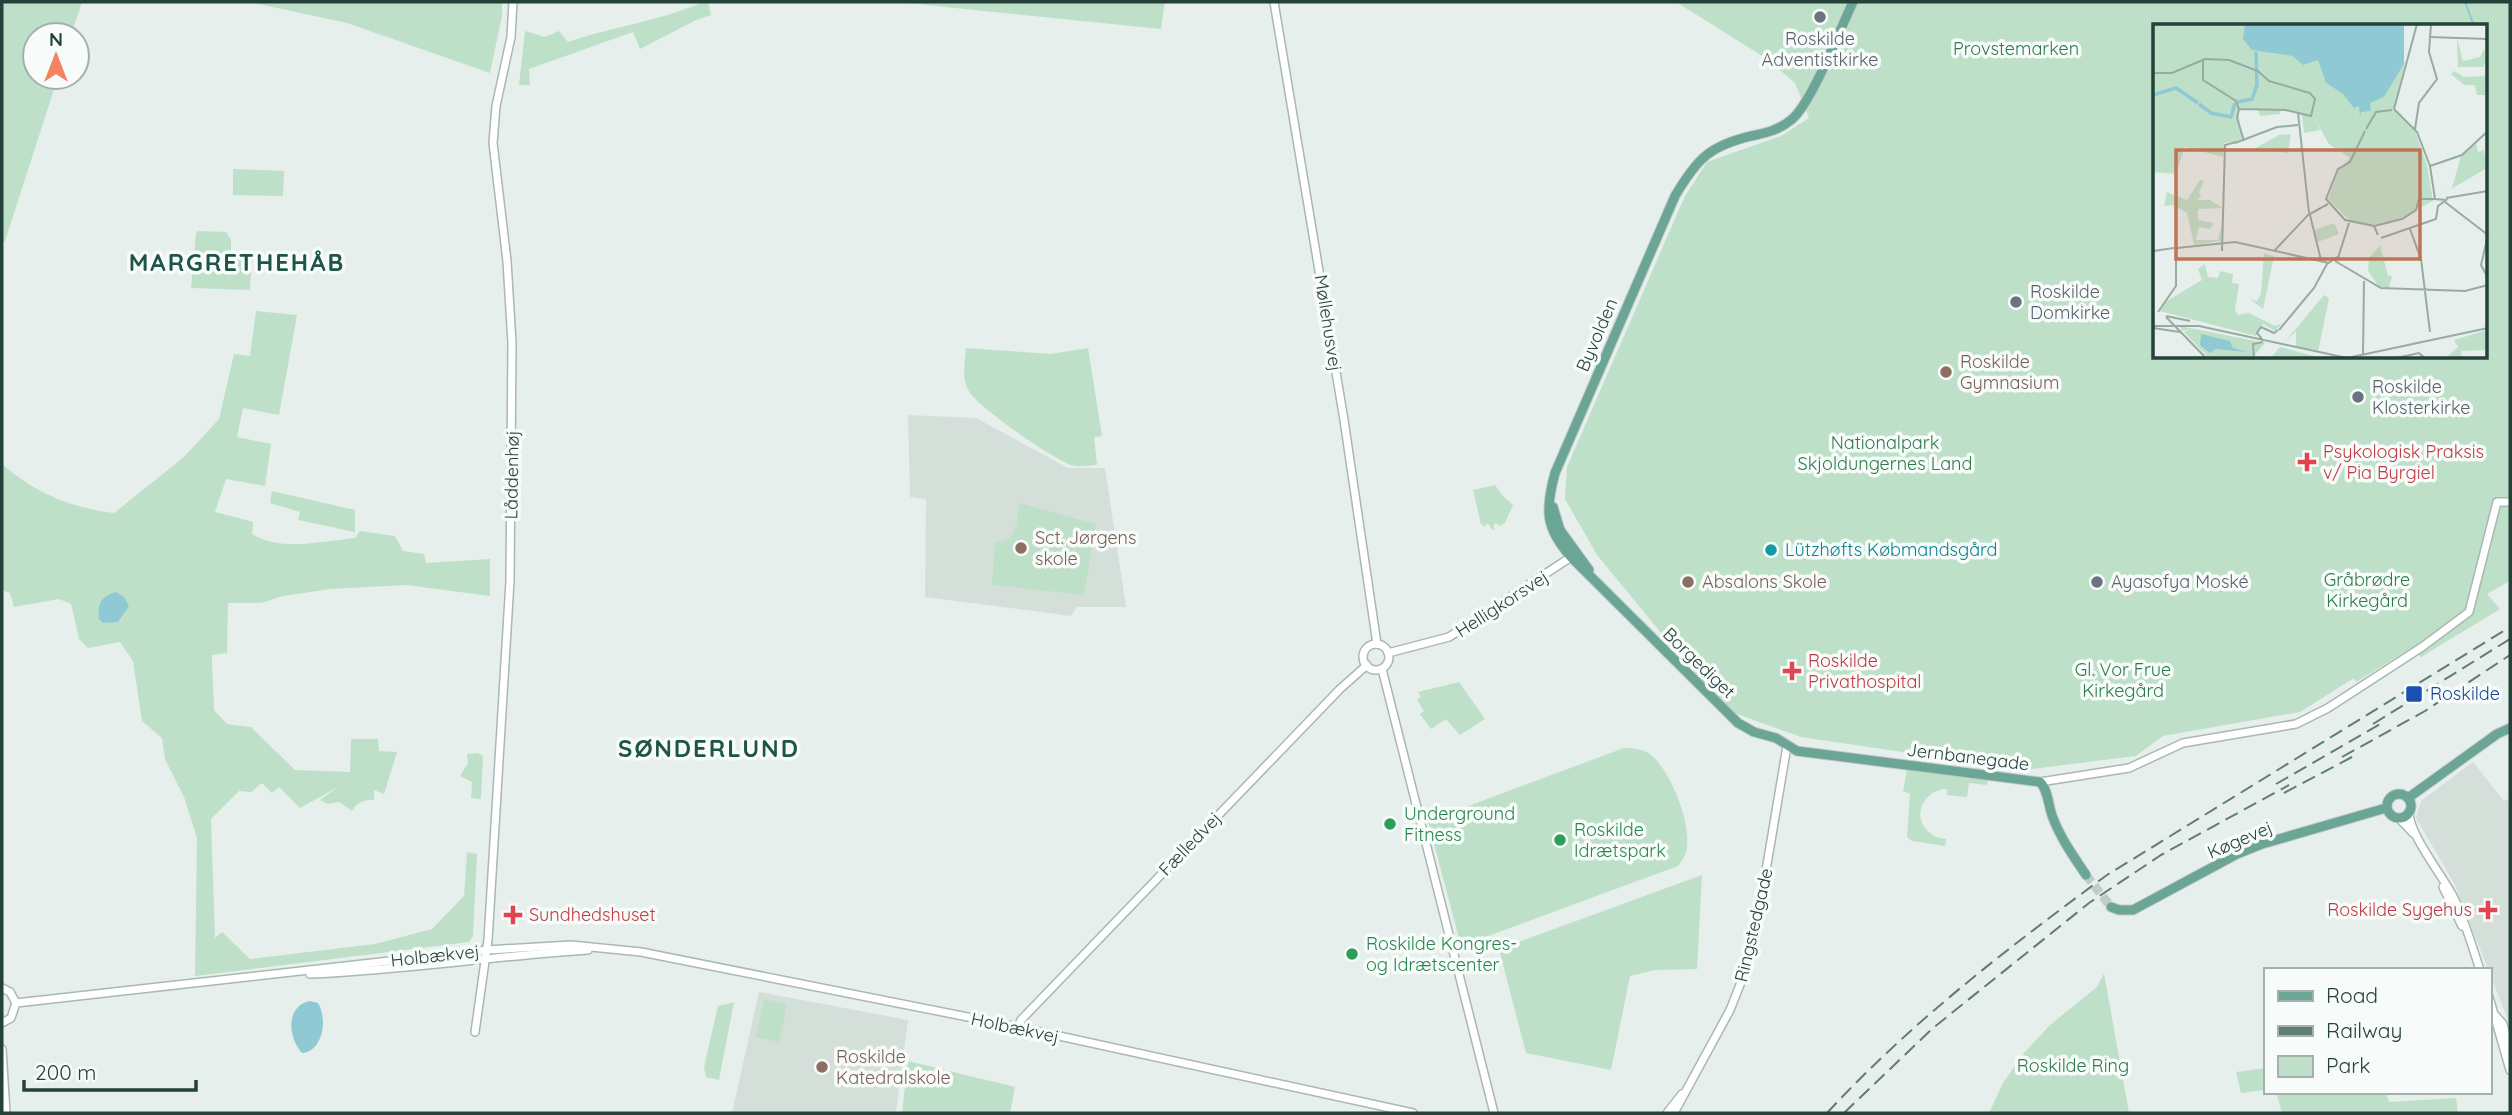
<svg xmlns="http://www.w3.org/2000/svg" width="2512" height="1115" font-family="Quicksand,sans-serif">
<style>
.built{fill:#d4dfda}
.green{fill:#bfe0c8;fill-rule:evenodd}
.water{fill:#8ec9d4}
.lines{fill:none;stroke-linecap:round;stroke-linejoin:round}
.stream{stroke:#8ec9d4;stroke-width:2}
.major-tunnel{stroke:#bfccc8;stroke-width:9;stroke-dasharray:9 4.5;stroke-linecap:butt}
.minor-casing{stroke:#a8b8b2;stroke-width:10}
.major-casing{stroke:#c2cac8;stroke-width:11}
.minor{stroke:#fff;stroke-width:7}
.major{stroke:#6aa596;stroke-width:9}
.rail{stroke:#5f7d75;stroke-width:2;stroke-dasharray:14 7;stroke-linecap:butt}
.worship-dot{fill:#6b7280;stroke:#f7fbf9;stroke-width:2.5}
.education-dot{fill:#8d6e63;stroke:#f7fbf9;stroke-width:2.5}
.health-dot{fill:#e0444e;stroke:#f7fbf9;stroke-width:2.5}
.culture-dot{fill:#0f9aa8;stroke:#f7fbf9;stroke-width:2.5}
.transit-dot{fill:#1a4fb4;stroke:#f7fbf9;stroke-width:2.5}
.leisure-dot{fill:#2e9e5b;stroke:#f7fbf9;stroke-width:2.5}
.labels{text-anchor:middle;stroke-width:7;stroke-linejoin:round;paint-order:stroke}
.worship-label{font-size:18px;fill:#5b616d;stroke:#f7fbf9;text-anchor:start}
.park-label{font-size:18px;fill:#2d7a4b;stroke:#f7fbf9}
.street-label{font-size:18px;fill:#24423a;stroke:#f7fbf9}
.education-label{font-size:18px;fill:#785e54;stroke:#f7fbf9;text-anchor:start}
.health-label{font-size:18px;fill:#be3a42;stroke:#f7fbf9;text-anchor:start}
.culture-label{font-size:18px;fill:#0d838f;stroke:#f7fbf9;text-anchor:start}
.transit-label{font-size:18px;fill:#164399;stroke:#f7fbf9;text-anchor:start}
.leisure-label{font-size:18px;fill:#27864d;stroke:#f7fbf9;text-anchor:start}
.district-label{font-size:24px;font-weight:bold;letter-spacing:2px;fill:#1f5548;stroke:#f7fbf9}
.inset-river{fill:none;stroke:#8ec9d4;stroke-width:3.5}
.inset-road{fill:none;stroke:#98aaa4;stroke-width:2}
.view{fill:#c07456;fill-opacity:0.15;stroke:#c07456;stroke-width:3.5}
.inset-edge{fill:none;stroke:#24423a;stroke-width:3.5}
</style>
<rect width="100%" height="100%" fill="#e6efeb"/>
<g class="built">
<polygon points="908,415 976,418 1068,468 1105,468 1126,607 1077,607 1071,616 925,597 926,499 910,497"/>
<polygon points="2473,762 2504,801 2510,798 2510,1025 2454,883 2416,818 2421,801"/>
<polygon points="759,992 908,1020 896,1113 732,1113"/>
</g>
<g class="green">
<polygon points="2,2 82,2 71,35 35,35 35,77 58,77 5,241 2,241"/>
<polygon points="249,2 502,2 502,16 490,73 347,23"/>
<path d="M703,2H708L711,15L696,20L640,49L633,32L529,69L530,85H519L525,31L545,37L559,31L568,42C612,27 660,21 703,2Z"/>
<polygon points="897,2 1165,2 1161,29"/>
<path d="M1676,2H2510V581L2487,594L2500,609L2421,657L2413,647L2356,682L2354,678L2300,712L2163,736L2136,756L2024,770L1801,737L1729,711L1662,634L1597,555L1565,499L1567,467L1674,221L1685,196L1707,162L1781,136L1809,118L1795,83L1767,59ZM2155,26H2486V357H2155Z"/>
<polygon points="233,169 284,171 283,196 233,195"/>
<polygon points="198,231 226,232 231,240 231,251 252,252 250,290 191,288 196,233"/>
<path d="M256,311L297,315L279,415L243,408L237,437L271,444L265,486L226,479L215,512L253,522L252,534C282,552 322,541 355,538L360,531L395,536L403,551L424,554L426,563L490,559V596L406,585L331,589L283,596L261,603H228L227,653L212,655V662L214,710L227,724L251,727L295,770L350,772L351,739H378L379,751L397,752L384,794L374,790V800C363,800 358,802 352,811L339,802L328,804L320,800L338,787L300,808L279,787L272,793L262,783L251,792L239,791L211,819L215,938L222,932L250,959L375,944L432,929L464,896L467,852L477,854L473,936L469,942L195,976L197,838L184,797L165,759L162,738L142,721L133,661L120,642L88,648L79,639L71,604L59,599L14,607L10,593L2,590V464C35,493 71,508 114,513L184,457L219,419L234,354L250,356Z"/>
<path d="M966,348L1051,354L1088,348L1102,436L1094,437L1097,465C1090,465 1082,467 1075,466C1059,464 976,406 969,391C961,378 965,362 966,348Z"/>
<polygon points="1495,485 1504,497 1513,505 1505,523 1499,526 1496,523 1493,526 1495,530 1490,528 1490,525 1486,524 1485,527 1481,524 1473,490"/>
<polygon points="272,491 355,510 355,532 298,520 300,512 270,503"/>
<polygon points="1019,503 1096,524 1084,595 992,585 995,543 1010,539 1017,523"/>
<polygon points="1459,682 1485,719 1460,735 1446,719 1431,729 1420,714 1424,711 1417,700 1421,697 1418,692"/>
<path d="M1624,748C1633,748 1644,749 1651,755C1671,772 1690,820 1687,846C1687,853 1683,859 1678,866L1461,946L1428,821Z"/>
<polygon points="478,753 483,756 481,799 471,798 472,782 460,776 468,763 467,754"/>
<path d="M1907,770L1988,779L1987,785L1969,783L1967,797L1947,795V789C1924,789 1910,817 1930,833C1934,837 1940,838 1946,839L1945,846L1912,841L1907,837L1910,794L1903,791Z"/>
<polygon points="1702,875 1697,969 1655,970 1630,976 1611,1070 1526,1053 1499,949"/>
<polygon points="2104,973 2129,1113 1989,1113 2003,1083 2024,1053 2050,1025 2097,987"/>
<polygon points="764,999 787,1004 779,1042 756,1037"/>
<polygon points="734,1002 719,1080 706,1077 704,1067 718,1006"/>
<polygon points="908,1061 1015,1087 1010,1113 902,1113"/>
<polygon points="2265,1068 2265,1090 2241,1093 2236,1072"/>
<polygon points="2276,1092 2386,1092 2389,1102 2456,1098 2458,1113 2282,1113"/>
</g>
<g class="water">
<path d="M116,592L124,597L129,606L118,622L103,623L99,619C97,603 102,596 116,592Z"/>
<path d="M310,1001L318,1003C328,1019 323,1051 302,1053C288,1038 285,1006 310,1001Z"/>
</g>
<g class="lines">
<polyline class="stream" points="2465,2 2474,26"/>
<polyline class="major-tunnel" points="2086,875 2111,907"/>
<defs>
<g id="minor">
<polyline points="1274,2 1344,420 1377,644"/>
<circle cx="1376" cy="657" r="13"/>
<polyline points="1388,653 1449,637 1571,557"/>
<polyline points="1382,669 1494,1113"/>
<polyline points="2040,782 2129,768 2183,743 2296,724 2328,708 2422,647 2469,612 2497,502 2510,502"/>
<path d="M2409,812C2409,835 2443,876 2454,898C2465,921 2472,946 2480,970"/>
<polyline points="2399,818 2413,833"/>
<polyline points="2443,887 2462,926"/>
<path d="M310,974C403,970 495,956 588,950"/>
<polyline points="2,988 10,992 16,1003 11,1018 2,1023"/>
<polyline points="2489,997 2510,1070"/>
<polyline points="16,1003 487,950 571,945 641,952 1018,1027 1413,1113"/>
<polyline points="2495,1015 2503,1024 2510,1049"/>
<polyline points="1018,1027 1021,1020 1340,689 1367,665"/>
<polyline points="475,1032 488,940 510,581 512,343 507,261 493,143 496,106 511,37 513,2"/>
<polyline points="2,1049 6,1113"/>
<polyline points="1667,1113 1682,1094"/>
<polyline points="1674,1113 1730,1010 1747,967 1758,918 1787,746"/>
</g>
<g id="major">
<path d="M1853,2C1840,29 1812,103 1791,120C1779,130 1766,133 1751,136C1709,146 1697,159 1675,196L1555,473C1545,510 1545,528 1571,557L1738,723L1754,732L1776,738L1797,751L2040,782C2049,791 2048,807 2053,818C2061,839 2074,857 2086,875"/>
<polyline points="1553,507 1560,530 1589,570"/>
<circle cx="2399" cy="806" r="12"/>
<polyline points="2408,798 2497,734 2510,728"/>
<polyline points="2111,907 2119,910 2133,910 2237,854 2262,844 2386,808"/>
</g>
</defs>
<use href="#minor" class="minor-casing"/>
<use href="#major" class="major-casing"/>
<use href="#minor" class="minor"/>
<use href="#major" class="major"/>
<g class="rail">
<polyline points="2373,724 2510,639"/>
<polyline points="2342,757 2425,711 2510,655"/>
<polyline points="2276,784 2382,723"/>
<polyline points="2284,793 2352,757"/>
<path d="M1827,1113C1910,1023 2009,947 2107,875L2510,627"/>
<polyline points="1844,1113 1933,1028 2089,903 2161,855 2289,785"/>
</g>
</g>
<g class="worship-dot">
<circle cx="1820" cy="17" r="7"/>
<circle cx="2016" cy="302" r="7"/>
<circle cx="2358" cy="397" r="7"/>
<circle cx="2097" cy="582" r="7"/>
</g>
<g class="education-dot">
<circle cx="1946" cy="372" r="7"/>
<circle cx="1021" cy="548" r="7"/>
<circle cx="1688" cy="582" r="7"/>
<circle cx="822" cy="1067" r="7"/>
</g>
<g class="health-dot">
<path d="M2303.5 451.5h7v7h7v7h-7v7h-7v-7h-7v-7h7z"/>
<path d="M1788.5 660.5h7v7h7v7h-7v7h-7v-7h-7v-7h7z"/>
<path d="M2484.5 899.5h7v7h7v7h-7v7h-7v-7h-7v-7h7z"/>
<path d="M509.5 904.5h7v7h7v7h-7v7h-7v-7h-7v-7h7z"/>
</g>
<circle class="culture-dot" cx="1771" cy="550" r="7"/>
<rect class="transit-dot" x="2405" y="685" width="18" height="18" rx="3.5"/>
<g class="leisure-dot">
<circle cx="1390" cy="824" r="7"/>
<circle cx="1560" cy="840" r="7"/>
<circle cx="1352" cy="954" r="7"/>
</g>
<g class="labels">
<g class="worship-label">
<text x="1820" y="45" text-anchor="middle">Roskilde<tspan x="1820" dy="21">Adventistkirke</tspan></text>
<text x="2030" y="298">Roskilde<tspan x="2030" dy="21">Domkirke</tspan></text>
<text x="2372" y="393">Roskilde<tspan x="2372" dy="21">Klosterkirke</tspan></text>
<text x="2111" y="588">Ayasofya Moské</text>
</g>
<g class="park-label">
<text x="2016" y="55">Provstemarken</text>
<text x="1885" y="449">Nationalpark<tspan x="1885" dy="21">Skjoldungernes Land</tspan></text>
<text x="2367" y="586">Gråbrødre<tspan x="2367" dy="21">Kirkegård</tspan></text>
<text x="2123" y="676">Gl. Vor Frue<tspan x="2123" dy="21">Kirkegård</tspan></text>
<text x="2073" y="1072">Roskilde Ring</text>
</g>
<g class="street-label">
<text transform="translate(1328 323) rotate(81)" y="6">Møllehusvej</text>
<text transform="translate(1597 335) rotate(-67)" y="6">Byvolden</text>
<text transform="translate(512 475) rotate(-89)" y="6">Låddenhøj</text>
<text transform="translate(1502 604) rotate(-33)" y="6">Helligkorsvej</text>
<text transform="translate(1699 663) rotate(44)" y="6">Borgediget</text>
<text transform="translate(1968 757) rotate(7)" y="6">Jernbanegade</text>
<text transform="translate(2240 840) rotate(-23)" y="6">Køgevej</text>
<text transform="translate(1190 844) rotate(-46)" y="6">Fælledvej</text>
<text transform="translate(1754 925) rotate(-77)" y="6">Ringstedgade</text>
<text transform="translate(435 956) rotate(-6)" y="6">Holbækvej</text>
<text transform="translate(1015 1028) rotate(12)" y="6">Holbækvej</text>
</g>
<g class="education-label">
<text x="1960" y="368">Roskilde<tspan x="1960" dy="21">Gymnasium</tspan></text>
<text x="1035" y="544">Sct. Jørgens<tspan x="1035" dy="21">skole</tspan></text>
<text x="1702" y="588">Absalons Skole</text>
<text x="836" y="1063">Roskilde<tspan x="836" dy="21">Katedralskole</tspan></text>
</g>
<g class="health-label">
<text x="2323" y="458">Psykologisk Praksis<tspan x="2323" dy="21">v/ Pia Byrgiel</tspan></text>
<text x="1808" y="667">Roskilde<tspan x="1808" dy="21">Privathospital</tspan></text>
<text x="2472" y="916" text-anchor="end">Roskilde Sygehus</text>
<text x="529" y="921">Sundhedshuset</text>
</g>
<g class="culture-label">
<text x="1785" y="556">Lützhøfts Købmandsgård</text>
</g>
<g class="transit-label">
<text x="2430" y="700">Roskilde</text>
</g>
<g class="leisure-label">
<text x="1404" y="820">Underground<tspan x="1404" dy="21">Fitness</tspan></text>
<text x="1574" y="836">Roskilde<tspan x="1574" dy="21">Idrætspark</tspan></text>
<text x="1366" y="950">Roskilde Kongres-<tspan x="1366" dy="21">og Idrætscenter</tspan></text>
</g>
<g class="district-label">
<text x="237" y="271">MARGRETHEHÅB</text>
<text x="709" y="757">SØNDERLUND</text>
</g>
</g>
<g transform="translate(2153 24)">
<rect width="334" height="334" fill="#e6efeb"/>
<path d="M0,0H250L247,32L252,39L241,84L261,104L274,141L280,177L246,195L219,201L198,198L175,175L186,145L197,134L176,120L161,94L167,106L151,109L149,91L127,86V90L107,92L105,86H85L89,116L71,119L70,133L32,123L23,150L0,148ZM304,14L310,37L327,33L331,25L334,36L330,43H305ZM301,47L311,53L334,52V71H324L322,61H311L298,50ZM138,110L135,129L101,125L126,111ZM323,119L325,128L331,126L334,144L286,172L299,164L308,132ZM47,156L51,157L46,168L48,173L44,176H57L70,184L45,185V196L61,199L57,205L46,203L43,216H65L69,199L68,217L41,221L34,189L20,181L11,182L14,168L34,176ZM181,199L186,210L165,218L161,206ZM227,221L235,252H239L236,264L226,263L215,247L216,234ZM111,229L121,232L110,285L97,275L104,277L108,270ZM52,240L55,253L65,254L67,247L80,250L79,259L86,260L82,286L85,291L96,289L122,302L129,299L122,307L110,300L103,312L7,287L12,278L49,256L45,245ZM171,271L176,274L165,328L143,322V307L130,320ZM27,302L112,319L101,332L56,334L31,308L39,305L29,307ZM334,306V326L308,327L309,334L294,333L305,323L301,316ZM127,323L161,332L162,334L117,335Z" fill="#bfe0c8"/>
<path d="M92,0H251V40L231,73L217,79L218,87L208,88L207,93L206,82L201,84L189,69L173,59L165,36L150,41L140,32L99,26L90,15ZM48,310L77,317L80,324L95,328L63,325L57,329L47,321Z" fill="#8ec9d4"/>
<path class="inset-river" d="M0,71L23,64L45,79M85,78L99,75L104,61L103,28M46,80L58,89L78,93L82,79"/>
<path class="inset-road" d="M276,13L335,15M50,36V56L83,77L86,85M0,49H19L52,35L76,36L105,47L116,57L157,69L162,75L158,92L133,86L86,85M86,85L84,94L91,117M241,85L264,0M145,89L156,189M213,105L223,88L239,86M262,105L266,79L284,55L276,28L278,0M212,107L197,138L185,145L173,175L192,196L221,202L225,211M82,119L124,103L145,101M277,142L309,131L335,107M293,174L335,167M292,178L335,211M157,191L168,236M221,202L249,195L263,186L266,175H282M257,205L268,235L277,308M335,211L328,241L335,254M228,214L283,195L285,182L293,176L282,175L277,142L264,108L241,85M24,224L82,218L176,239M122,226L155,191L175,180M0,227L21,224M69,227L72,121L83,118M185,234L196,199M182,237L228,264L312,267L335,261M5,288L23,262V226M13,292L37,297M13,293L54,335M0,302H46L194,334L335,304M0,304L27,308M126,306L161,264L174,240L186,232M109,315L104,309L108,303L121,309L125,306M210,330L211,257M101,335L100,320L110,318M238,335L266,329L273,335"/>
<path class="view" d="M23,126H267V235H23Z"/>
<rect width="334" height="334" class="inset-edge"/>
</g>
<rect width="2512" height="1115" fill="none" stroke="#24423a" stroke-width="7"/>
<rect x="2264" y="968" width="228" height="126" fill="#f7fbf9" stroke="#a3b1ad" stroke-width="2"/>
<rect x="2278" y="991" width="35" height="10" fill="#6aa596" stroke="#a3b1ad" stroke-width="2"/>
<text x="2326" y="1003" font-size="21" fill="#24423a">Road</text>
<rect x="2278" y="1026" width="35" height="10" fill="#5f7d75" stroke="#a3b1ad" stroke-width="2"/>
<text x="2326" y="1038" font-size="21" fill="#24423a">Railway</text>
<rect x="2278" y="1056" width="35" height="21" fill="#bfe0c8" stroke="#a3b1ad" stroke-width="2"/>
<text x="2326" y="1073" font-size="21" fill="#24423a">Park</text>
<g transform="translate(56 56)"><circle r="33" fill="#f7fbf9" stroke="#a3b1ad" stroke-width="2"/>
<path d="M0-5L12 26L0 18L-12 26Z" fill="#f4845f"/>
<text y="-10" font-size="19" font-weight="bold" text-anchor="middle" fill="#24423a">N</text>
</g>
<path d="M24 1080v10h172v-10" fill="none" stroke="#24423a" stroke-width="3.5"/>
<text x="35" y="1080" font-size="21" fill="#24423a" stroke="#f7fbf9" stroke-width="5" paint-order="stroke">200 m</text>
</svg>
